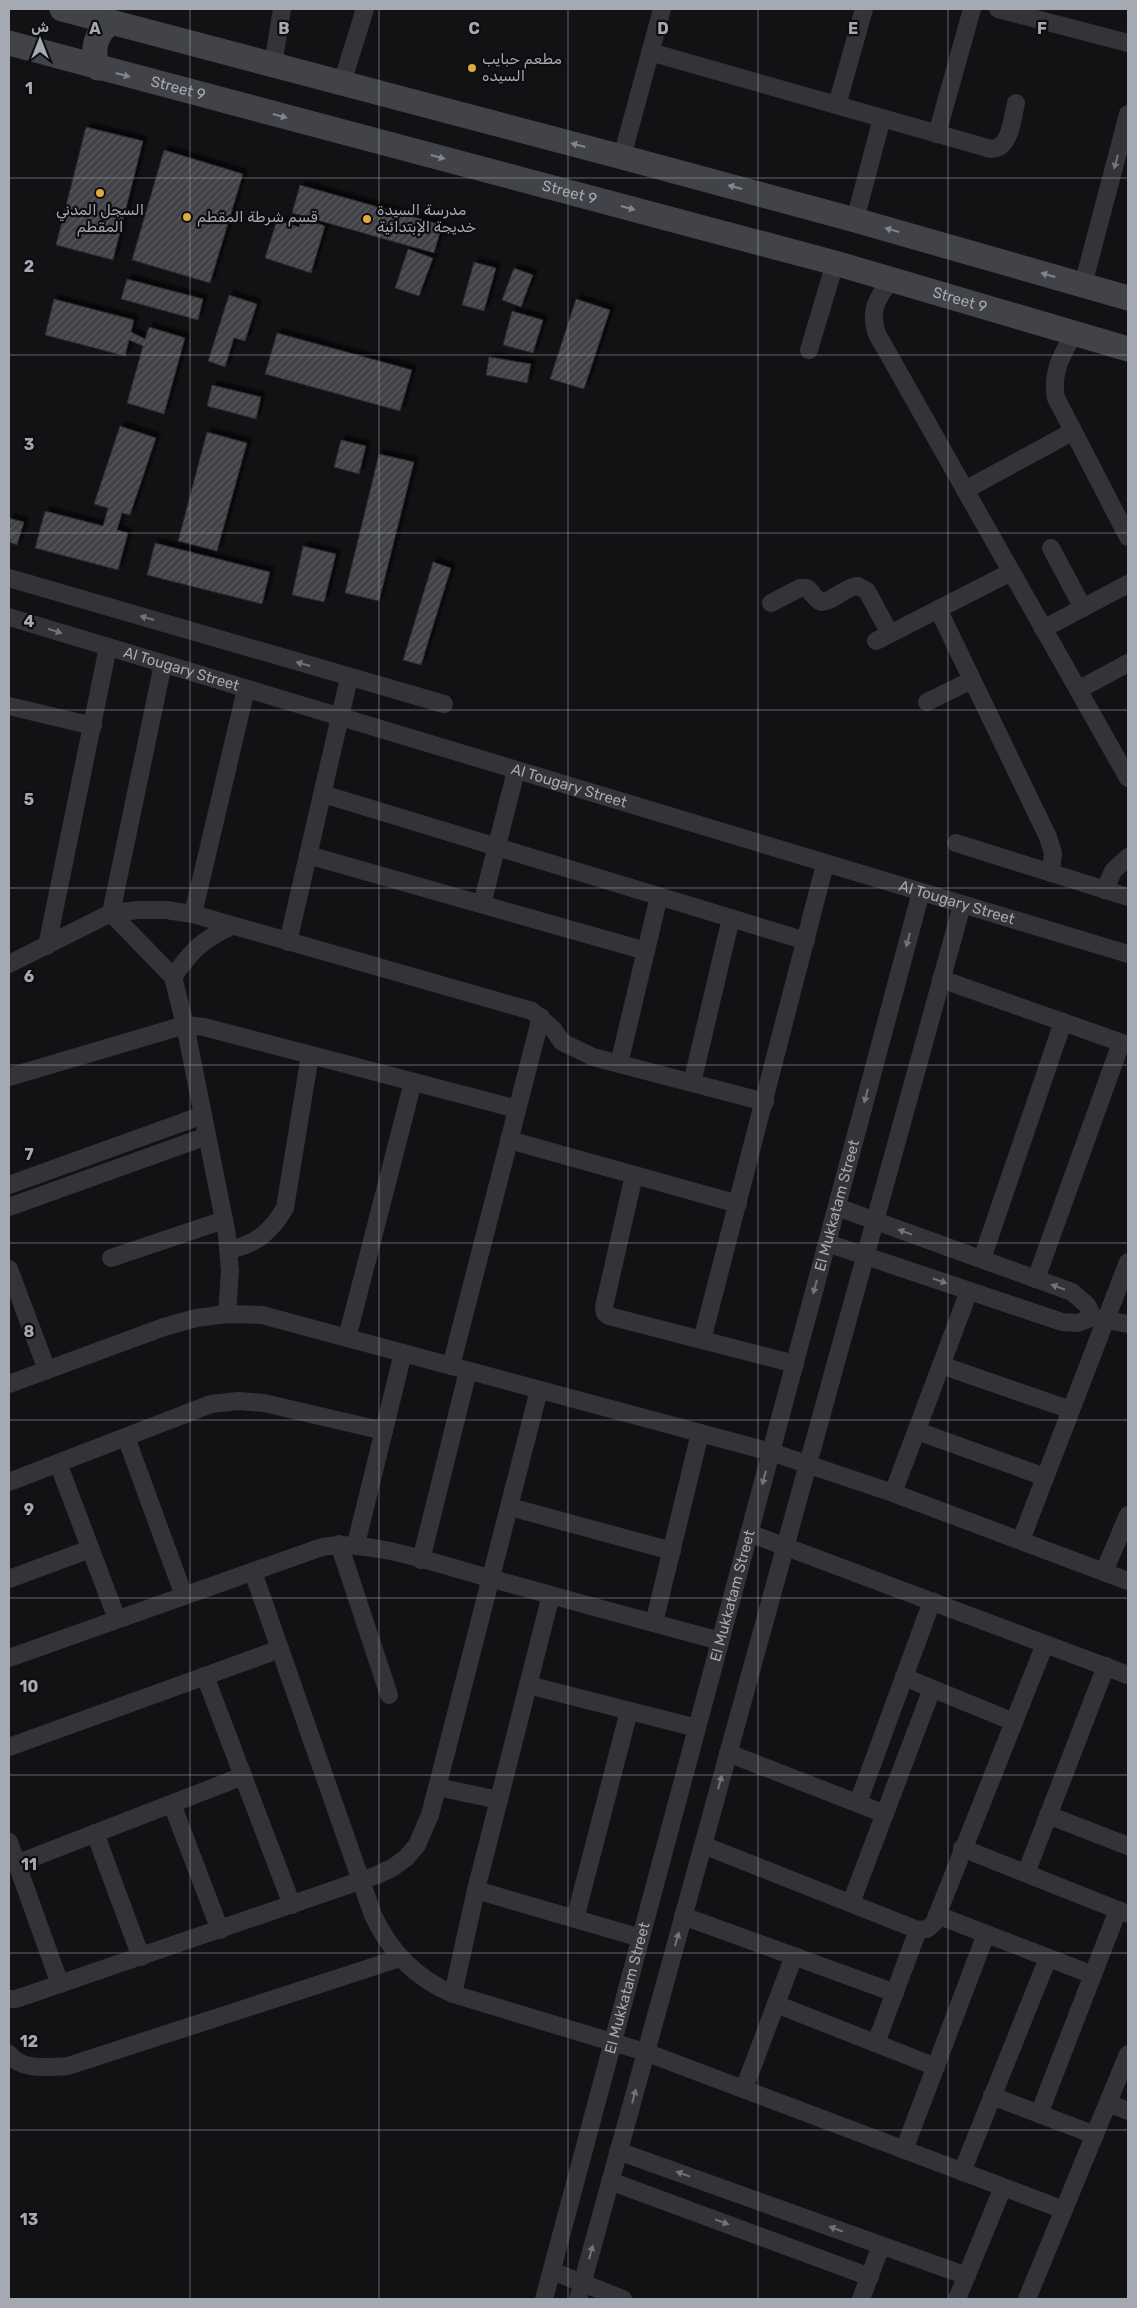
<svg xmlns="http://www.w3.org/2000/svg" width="1137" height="2308" font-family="Rubik,Vazirmatn,sans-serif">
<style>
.building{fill:url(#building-hatch);stroke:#2c2c2f;filter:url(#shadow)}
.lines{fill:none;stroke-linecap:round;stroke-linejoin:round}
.minor{stroke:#343438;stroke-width:18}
.secondary{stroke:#424348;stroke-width:25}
.oneway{fill:#82858e}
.oneway2{fill:#72747c}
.grid{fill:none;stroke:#a5a9b3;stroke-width:1;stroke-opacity:0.55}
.poi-dot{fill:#dfaa3f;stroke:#0d0d0f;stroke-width:2}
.labels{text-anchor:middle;stroke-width:4.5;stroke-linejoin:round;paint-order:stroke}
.poi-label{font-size:15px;fill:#a5a9b3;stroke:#0d0d0f;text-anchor:start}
.street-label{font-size:15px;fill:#a5a9b3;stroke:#0d0d0f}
.grid-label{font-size:16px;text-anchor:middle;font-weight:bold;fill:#a5a9b3;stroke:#0d0d0f;stroke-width:4.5;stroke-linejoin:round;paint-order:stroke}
</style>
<defs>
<pattern id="building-hatch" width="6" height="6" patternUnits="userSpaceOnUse" patternTransform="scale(1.25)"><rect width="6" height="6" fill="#414247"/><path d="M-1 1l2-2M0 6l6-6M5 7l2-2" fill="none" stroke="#595a5f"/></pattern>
<filter id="shadow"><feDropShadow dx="4.5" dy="-4.5" stdDeviation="1" flood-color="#0009"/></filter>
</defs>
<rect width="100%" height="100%" fill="#121214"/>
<g class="building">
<polygon points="86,127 143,141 113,260 56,245"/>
<polygon points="164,150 243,174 210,283 132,260"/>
<polygon points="300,185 442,225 434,253 292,213"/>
<polygon points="302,218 325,226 311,273 265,258 277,220 299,227"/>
<polygon points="408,249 433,258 419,296 395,288"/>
<polygon points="474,262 496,268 484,311 462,305"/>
<polygon points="514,268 533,275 521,307 502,300"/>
<polygon points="127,279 203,299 198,320 121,299"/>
<polygon points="229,295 257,304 245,341 234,338 225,367 208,361"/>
<polygon points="54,299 134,320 131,332 145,339 149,327 185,338 164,414 127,403 143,346 129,340 125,356 45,335"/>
<polygon points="576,299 610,310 584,389 550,379"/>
<polygon points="512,311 543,320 533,353 503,345"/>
<polygon points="277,333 412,370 400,411 265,374"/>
<polygon points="489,357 531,364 527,383 486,375"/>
<polygon points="212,385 261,397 256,419 207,406"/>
<polygon points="120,426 156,438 130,515 122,513 117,530 128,533 118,570 35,548 45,511 103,526 108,508 94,504"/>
<polygon points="207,432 247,443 217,551 178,541"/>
<polygon points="341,440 366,446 359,474 334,467"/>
<polygon points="379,454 414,462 379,601 345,593"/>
<polygon points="9,518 24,522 17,545 9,542"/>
<polygon points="155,543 270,572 262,604 147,575"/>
<polygon points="303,546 336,554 324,602 292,595"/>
<polygon points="433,562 451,568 421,665 403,660"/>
</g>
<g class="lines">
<g class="minor">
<polyline points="998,9 1128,43"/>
<path d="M650,52L991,149C1011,149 1012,118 1016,103"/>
<polyline points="273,65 282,9"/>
<polyline points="342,83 365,9"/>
<polyline points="837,105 864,9"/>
<polyline points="937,134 972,9"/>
<polyline points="622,157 662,9"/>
<polyline points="855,220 882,118"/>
<path d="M892,279C877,297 869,311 877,334L1128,778"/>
<polyline points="1083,285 1128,114"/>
<path d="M1074,333C1062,355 1051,372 1056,398L1128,537"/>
<polyline points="809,350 835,263"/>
<polyline points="965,490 1072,432"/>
<polyline points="1051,548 1083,608"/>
<polyline points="9,578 444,704"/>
<path d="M771,603L800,588H807C811,591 816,600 821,602C830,603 847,586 858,586L867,591L890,634"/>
<polyline points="938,609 1048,837 1053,853 1051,873"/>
<path id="s1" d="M9,617L1128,954"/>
<polyline points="1043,629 1128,584"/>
<polyline points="876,641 1011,572"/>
<polyline points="163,664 111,913 173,977 185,1025 227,1235 230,1271 227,1314"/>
<polyline points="1078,690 1128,663"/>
<polyline points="927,702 972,680"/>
<polyline points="9,706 93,726"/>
<polyline points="323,794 806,941"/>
<polyline points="956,843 1128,897"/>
<polyline points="308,855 646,951"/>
<polyline points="1105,890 1113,871 1128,857"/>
<polyline points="482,904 516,771"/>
<polyline points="193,914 246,689"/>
<polyline points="288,942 349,678"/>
<polyline points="47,946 108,647"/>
<polyline points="9,964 111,913 139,910 166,910 193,914 532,1011 553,1029 562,1042 593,1057 765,1102"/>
<path d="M173,977C191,951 203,939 232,926"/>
<polyline points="941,979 1128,1045"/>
<polyline points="619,1064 659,896"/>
<polyline points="9,1077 185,1025 204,1027 517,1109"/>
<polyline points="692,1083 731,918"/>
<polyline points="509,1140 738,1204"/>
<polyline points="634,1175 604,1307 605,1313 609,1316 795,1364"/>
<polyline points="9,1185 203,1115"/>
<polyline points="9,1207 207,1136"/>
<polyline points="837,1207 1072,1292 1087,1305 1093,1317"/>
<polyline points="827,1243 1062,1322 1078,1323 1093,1317"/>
<path d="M229,1250C256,1244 271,1232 285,1208L310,1055"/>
<polyline points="111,1258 224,1220"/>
<polyline points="982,1259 1063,1022"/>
<polyline points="9,1269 47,1370"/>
<polyline points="1036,1279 1121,1043"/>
<polyline points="1096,1318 1128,1324"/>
<polyline points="347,1338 413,1082"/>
<polyline points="702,1340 825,864"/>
<polyline points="941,1365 1071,1410"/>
<polyline points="451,1366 541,1017"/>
<polyline points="9,1384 164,1327 196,1318 227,1314 262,1315 771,1452 893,1493 1128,1581"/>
<polyline points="917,1431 1045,1477"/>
<polyline points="126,1437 184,1596"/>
<polyline points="58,1463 117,1619"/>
<polyline points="9,1482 211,1404 238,1401 264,1403 384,1431"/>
<polyline points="893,1493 969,1291"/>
<polyline points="510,1507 672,1551"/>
<polyline points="749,1533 1128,1675"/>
<polyline points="1021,1540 1128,1262"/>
<polyline points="339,1544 389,1695"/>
<polyline points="356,1544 403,1353"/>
<polyline points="421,1560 468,1371"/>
<path d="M253,1572L373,1915C390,1952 415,1978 453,1994L645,2052L1064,2210"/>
<polyline points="1104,1572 1128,1515"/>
<polyline points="9,1579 90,1549"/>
<polyline points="654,1623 700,1433"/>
<path d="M9,1658L322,1547C366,1538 437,1564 482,1576C561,1598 641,1620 720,1641"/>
<polyline points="205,1676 292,1905"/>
<polyline points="904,1677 1014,1722"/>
<polyline points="528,1685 697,1728"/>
<polyline points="9,1747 280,1649"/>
<polyline points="728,1753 885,1814"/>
<polyline points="437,1787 499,1800"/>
<polyline points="858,1803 932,1601"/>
<polyline points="172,1804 220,1930"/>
<polyline points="1048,1815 1128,1846"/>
<polyline points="95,1833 141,1957"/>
<polyline points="9,1842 60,1984"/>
<polyline points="703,1845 918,1930 927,1929 934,1923 1045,1644"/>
<polyline points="962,1848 1128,1914"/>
<polyline points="16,1864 243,1776"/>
<polyline points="1026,1873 1106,1666"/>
<polyline points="476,1890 641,1938"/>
<polyline points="851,1903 932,1689"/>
<polyline points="937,1915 1093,1975"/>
<polyline points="683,1916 895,1993"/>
<polyline points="575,1919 629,1711"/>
<polyline points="453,1994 476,1890 551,1595"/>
<polyline points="9,1999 16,1999 377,1875 392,1868 406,1858 417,1845 430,1815 539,1390"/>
<polyline points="776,2004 936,2067"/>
<polyline points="876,2043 918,1930"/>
<path d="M9,2054C22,2071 48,2067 68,2066L400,1958"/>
<polyline points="744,2089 794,1956"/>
<polyline points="992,2096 1095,2135"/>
<polyline points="1108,2103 1128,2111"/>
<polyline points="1039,2114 1118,1910"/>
<polyline points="904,2150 986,1934"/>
<polyline points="618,2151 967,2276"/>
<polyline points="962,2172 1048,1958"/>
<polyline points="610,2181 870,2277"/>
<polyline points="552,2271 623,2299"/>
<path id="s2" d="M544,2299L921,892"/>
<polyline points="578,2299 962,905"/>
<polyline points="861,2299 881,2246"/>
<polyline points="957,2299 1003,2187"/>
<polyline points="1027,2299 1128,2054"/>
</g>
<g class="secondary">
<polyline points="62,9 622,157 855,220 1128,298"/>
<path id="s3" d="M9,43L835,263L1128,349"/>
<path d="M98,68C91,50 95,34 111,22"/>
</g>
</g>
<defs><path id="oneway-solid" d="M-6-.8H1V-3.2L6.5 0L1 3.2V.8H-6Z" transform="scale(1.25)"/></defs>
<g class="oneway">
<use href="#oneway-solid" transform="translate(123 75) rotate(15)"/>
<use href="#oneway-solid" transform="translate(280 116) rotate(15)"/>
<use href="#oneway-solid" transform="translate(578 145) rotate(-165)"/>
<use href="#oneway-solid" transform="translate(438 157) rotate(15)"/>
<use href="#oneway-solid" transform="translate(735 187) rotate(-165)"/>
<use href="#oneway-solid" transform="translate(628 208) rotate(15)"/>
<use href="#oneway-solid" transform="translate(892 230) rotate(-164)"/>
<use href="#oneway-solid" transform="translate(1048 275) rotate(-164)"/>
</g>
<g class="oneway2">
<use href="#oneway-solid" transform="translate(1116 162) rotate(105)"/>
<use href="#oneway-solid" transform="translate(147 618) rotate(-164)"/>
<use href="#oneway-solid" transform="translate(55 631) rotate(17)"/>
<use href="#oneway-solid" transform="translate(303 664) rotate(-164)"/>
<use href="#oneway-solid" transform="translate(908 940) rotate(105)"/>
<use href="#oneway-solid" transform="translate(866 1096) rotate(105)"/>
<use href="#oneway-solid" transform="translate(905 1232) rotate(-160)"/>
<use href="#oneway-solid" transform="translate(940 1281) rotate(19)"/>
<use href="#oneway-solid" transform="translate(815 1287) rotate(105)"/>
<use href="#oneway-solid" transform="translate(1058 1287) rotate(-160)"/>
<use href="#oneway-solid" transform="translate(764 1478) rotate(105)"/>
<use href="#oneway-solid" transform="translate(720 1782) rotate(-75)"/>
<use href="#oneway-solid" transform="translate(677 1939) rotate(-74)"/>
<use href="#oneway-solid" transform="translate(634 2096) rotate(-75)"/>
<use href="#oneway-solid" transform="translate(683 2174) rotate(-160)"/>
<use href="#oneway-solid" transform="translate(722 2222) rotate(20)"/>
<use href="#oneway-solid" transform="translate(836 2229) rotate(-160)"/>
<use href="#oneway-solid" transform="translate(591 2252) rotate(-75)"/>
</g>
<path class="grid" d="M190,9V2299M379,9V2299M568,9V2299M758,9V2299M948,9V2299M9,178H1128M9,355H1128M9,533H1128M9,710H1128M9,888H1128M9,1065H1128M9,1243H1128M9,1420H1128M9,1598H1128M9,1775H1128M9,1953H1128M9,2130H1128"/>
<g class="poi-dot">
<circle cx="472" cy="68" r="5"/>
<circle cx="100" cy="193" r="5"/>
<circle cx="187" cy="217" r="5"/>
<circle cx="367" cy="219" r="5"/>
</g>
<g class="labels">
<g class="poi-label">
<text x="482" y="64">مطعم حبايب<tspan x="482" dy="17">السيده</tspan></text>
<text x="100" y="215" text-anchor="middle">السجل المدني<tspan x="100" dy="17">المقطم</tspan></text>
<text x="377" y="215">مدرسة السيدة<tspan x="377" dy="17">خديجة الإبتدائية</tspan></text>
<text x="197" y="222">قسم شرطة المقطم</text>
</g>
<g class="street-label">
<text dy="5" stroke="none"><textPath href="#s3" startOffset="175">Street 9</textPath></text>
<text dy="5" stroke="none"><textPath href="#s3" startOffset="580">Street 9</textPath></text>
<text dy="5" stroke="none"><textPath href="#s3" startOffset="985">Street 9</textPath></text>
<text dy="5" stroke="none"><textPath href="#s1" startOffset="180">Al Tougary Street</textPath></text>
<text dy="5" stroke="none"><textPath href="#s1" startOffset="585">Al Tougary Street</textPath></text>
<text dy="5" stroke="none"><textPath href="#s1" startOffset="990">Al Tougary Street</textPath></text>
<text dy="5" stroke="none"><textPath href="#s2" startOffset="1132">El Mukkatam Street</textPath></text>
<text dy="5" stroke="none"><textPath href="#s2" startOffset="728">El Mukkatam Street</textPath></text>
<text dy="5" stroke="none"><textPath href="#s2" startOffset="322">El Mukkatam Street</textPath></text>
</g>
</g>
<g class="grid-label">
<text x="95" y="34">A</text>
<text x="284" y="34">B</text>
<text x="474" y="34">C</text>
<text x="663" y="34">D</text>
<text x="853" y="34">E</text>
<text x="1042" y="34">F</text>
<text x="29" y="94">1</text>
<text x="29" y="272">2</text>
<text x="29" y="450">3</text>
<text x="29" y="627">4</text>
<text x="29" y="805">5</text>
<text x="29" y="982">6</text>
<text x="29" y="1160">7</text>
<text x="29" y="1337">8</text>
<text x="29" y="1515">9</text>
<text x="29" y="1692">10</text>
<text x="29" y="1870">11</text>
<text x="29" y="2047">12</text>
<text x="29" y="2225">13</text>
</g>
<rect width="1137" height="2308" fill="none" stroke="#a5a9b3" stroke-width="20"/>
<g transform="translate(40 40)" stroke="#0d0d0f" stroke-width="4" paint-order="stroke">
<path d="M0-4L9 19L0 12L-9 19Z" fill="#a5a9b3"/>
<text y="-8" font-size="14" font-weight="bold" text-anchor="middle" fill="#a5a9b3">ش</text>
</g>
</svg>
